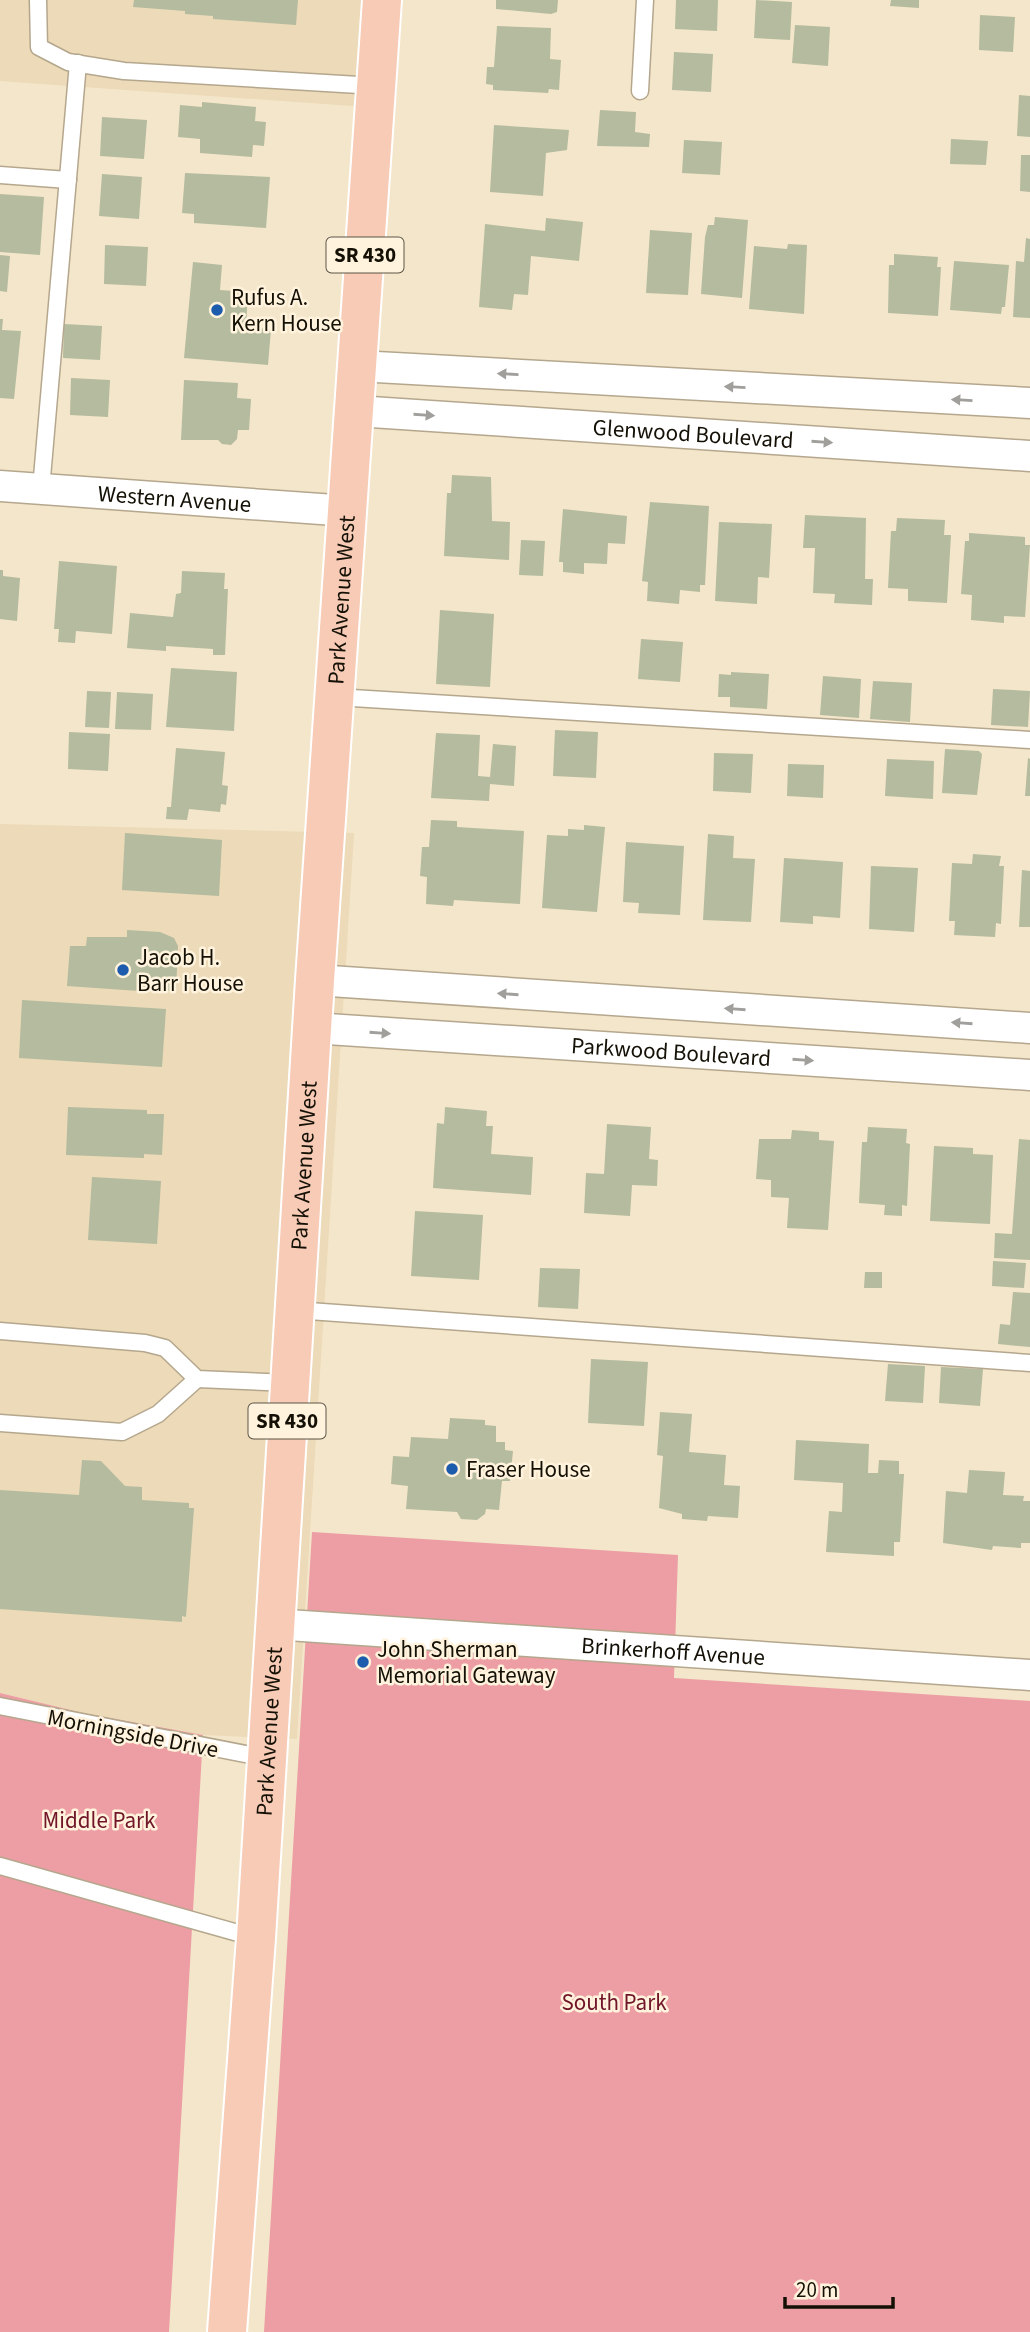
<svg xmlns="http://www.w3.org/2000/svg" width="1030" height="2332" font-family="'Source Sans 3',sans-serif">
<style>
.built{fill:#ecdab8}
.green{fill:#ec9ea4}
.building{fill:#b4bb9f}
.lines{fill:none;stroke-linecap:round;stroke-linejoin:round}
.service-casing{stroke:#b4a78d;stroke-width:19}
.minor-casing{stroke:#b4a78d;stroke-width:33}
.primary-casing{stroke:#fff;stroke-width:42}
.service{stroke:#fff;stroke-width:16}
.minor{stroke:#fff;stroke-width:30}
.primary{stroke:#f7cbb5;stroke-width:38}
.oneway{fill:#a19f9b}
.poi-dot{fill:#1d5cad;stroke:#fff3dd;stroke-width:2.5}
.labels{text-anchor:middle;stroke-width:5;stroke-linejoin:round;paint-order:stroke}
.shield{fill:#fff3dd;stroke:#5a5446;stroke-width:2}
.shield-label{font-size:21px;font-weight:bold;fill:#141006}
.poi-label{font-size:23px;fill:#141006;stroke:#fff3dd;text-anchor:start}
.street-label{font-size:23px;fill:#141006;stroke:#fff3dd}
.park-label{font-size:23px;fill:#711529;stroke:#fff3dd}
</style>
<rect width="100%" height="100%" fill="#f4e6ca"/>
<g class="built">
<polygon points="0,0 403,0 395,109 0,81"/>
<polygon points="0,824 354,833 297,1739 203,1735 83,1713 0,1693"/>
</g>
<g class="green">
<polygon points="312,1532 678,1555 674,1678 1030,1701 1030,2332 264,2332"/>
<polygon points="0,1693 83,1713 203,1735 169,2332 0,2332"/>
</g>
<g class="building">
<polygon points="134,0 298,0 296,25 213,19 213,16 185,14 185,11 133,7"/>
<polygon points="496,0 558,0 557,12 551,14 496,9"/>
<polygon points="676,0 718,0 717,31 675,29"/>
<polygon points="756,0 792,2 790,40 754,38"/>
<polygon points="891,0 919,0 919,8 890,6"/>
<polygon points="980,15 1015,17 1013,52 979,50"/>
<polygon points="795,25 830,27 828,66 792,63"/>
<polygon points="497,26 551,28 550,59 561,60 559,90 549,89 548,93 493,90 493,85 486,84 487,67 494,67"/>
<polygon points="674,52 713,54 711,92 672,90"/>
<polygon points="1019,95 1030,96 1030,137 1017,136"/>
<polygon points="202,102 256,107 255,121 266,122 264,146 253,145 252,157 200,153 200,139 178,137 180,105 202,107"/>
<polygon points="600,110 636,112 635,132 650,134 649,147 597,146"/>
<polygon points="102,117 147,120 144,159 100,156"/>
<polygon points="494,125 569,130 567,150 546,153 543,196 490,192"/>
<polygon points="951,139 988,141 986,165 950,164"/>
<polygon points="684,140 722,142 720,175 682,173"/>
<polygon points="1021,155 1030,155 1030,192 1020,191"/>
<polygon points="185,173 270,177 266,228 194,223 194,214 182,213"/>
<polygon points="102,174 142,177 139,219 99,216"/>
<polygon points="0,194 44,197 40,255 0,252"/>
<polygon points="715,217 748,220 742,298 701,294 705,237 708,225 714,225"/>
<polygon points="546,218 583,222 579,261 531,256 528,295 514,294 512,310 479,307 485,224 545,231"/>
<polygon points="650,230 692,233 688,295 646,293"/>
<polygon points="1026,238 1030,239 1030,318 1013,317 1016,261 1024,262"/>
<polygon points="788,244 807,245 804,314 749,309 754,246 787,249"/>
<polygon points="105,245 148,247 146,286 104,284"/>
<polygon points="894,254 938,257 937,267 941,267 938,316 888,313 889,265 894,265"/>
<polygon points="0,255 10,256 7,292 0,291"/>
<polygon points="954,261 1009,265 1005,307 1002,307 1001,314 950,310"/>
<polygon points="193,262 222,265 220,290 248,292 246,327 271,329 268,365 184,358"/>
<polygon points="0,319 3,319 2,330 21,331 14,399 0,398"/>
<polygon points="64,324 102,326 100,360 63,358"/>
<polygon points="71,378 110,380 108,417 70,415"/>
<polygon points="184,380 238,383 237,398 251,399 249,430 238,430 237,439 231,445 222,444 218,440 181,440"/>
<polygon points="452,475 491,477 492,521 510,522 509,560 444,556 447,493 451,493"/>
<polygon points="650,502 709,506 705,585 700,585 700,592 680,590 679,604 647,601 648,582 642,581"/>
<polygon points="563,509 627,516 625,544 608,543 607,564 584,563 584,574 563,572 563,562 559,562"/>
<polygon points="805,515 866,518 865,579 873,579 872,605 834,603 835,594 813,593 815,548 803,548"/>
<polygon points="897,518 945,520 944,535 951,535 947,603 908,601 908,589 888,588 891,531 896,531"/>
<polygon points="719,522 772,524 769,578 758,577 757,604 715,601"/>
<polygon points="969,533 1025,537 1025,545 1030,545 1025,617 1004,616 1004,623 971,620 972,595 961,594 965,541 969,541"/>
<polygon points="521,540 545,541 543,576 519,575"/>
<polygon points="59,561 117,566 112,634 76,631 75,643 58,642 59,629 54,629"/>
<polygon points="0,570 3,570 3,576 20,578 17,621 0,619"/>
<polygon points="182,571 225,573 224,589 228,589 225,655 213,655 213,649 166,646 166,651 127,648 130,613 173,617 176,594 181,593"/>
<polygon points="440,610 494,614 490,687 436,684"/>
<polygon points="641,639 683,642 680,682 638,679"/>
<polygon points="171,668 237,672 234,731 166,727"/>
<polygon points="731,672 769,674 767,709 730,707 730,697 718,697 719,674 731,675"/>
<polygon points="823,676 861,679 859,718 820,715"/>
<polygon points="873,681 912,683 910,722 870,719"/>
<polygon points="993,689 1030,691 1028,727 991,725"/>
<polygon points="87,691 111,692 109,728 85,727"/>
<polygon points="117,692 153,694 151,730 115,729"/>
<polygon points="555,730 598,732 596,778 553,776"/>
<polygon points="69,732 110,734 108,771 68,769"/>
<polygon points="436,733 480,735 478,776 490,777 493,744 516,746 514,786 490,784 489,801 431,798"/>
<polygon points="176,748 225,752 222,785 228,786 226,805 221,804 220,812 189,809 187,820 166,819 167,807 171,807"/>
<polygon points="945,749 979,751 982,754 977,795 942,793"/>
<polygon points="714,753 753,754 751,793 713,791"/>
<polygon points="1028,758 1030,759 1030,796 1025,796"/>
<polygon points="887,759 934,761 933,799 885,796"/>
<polygon points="788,764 824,765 823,798 787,796"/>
<polygon points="431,820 457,821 457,827 524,831 520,904 454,900 453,906 426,904 427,877 420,876 422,847 429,847"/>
<polygon points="584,825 605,827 597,912 542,908 547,835 568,836 568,829 584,830"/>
<polygon points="125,833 222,840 219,896 122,890"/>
<polygon points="708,834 734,836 733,858 755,859 751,922 703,920"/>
<polygon points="626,842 684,846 680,915 638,913 639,903 623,902"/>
<polygon points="973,854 1001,856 999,866 1004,866 1001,924 996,923 995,937 954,935 955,921 949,921 952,863 972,864"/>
<polygon points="784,858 843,862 840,918 813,916 813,924 780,922"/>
<polygon points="871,866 918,868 914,932 869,929"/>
<polygon points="1022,870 1030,871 1030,927 1019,927"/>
<polygon points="127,930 160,932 174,938 178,946 176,991 168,991 168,993 67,986 70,946 86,946 87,937 127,937"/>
<polygon points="22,1000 166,1009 162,1067 19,1058"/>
<polygon points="68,1107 147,1110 147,1114 164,1114 162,1155 144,1154 144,1158 66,1155"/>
<polygon points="445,1107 487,1111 486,1126 493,1126 491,1154 533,1157 531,1195 433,1188 437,1123 444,1124"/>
<polygon points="607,1124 651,1127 649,1159 658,1160 657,1186 632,1185 630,1216 584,1213 586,1173 604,1174"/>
<polygon points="868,1127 907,1129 906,1143 910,1144 907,1206 902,1205 902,1216 884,1215 885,1205 859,1203 862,1142 867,1142"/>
<polygon points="792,1130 819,1132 819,1140 834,1141 828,1230 787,1228 789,1198 771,1197 771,1180 756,1179 759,1139 791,1139"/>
<polygon points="1019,1139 1030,1140 1030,1260 994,1258 995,1233 1012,1234"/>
<polygon points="934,1146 973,1148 973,1154 993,1155 990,1224 930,1221"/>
<polygon points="92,1177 161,1181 157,1244 88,1240"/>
<polygon points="415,1211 483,1215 479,1280 411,1276"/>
<polygon points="993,1261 1026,1263 1024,1288 992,1286"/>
<polygon points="540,1268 580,1269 578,1309 538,1307"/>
<polygon points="865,1272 882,1272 882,1288 864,1288"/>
<polygon points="1013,1292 1030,1293 1030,1347 998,1344 1000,1324 1010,1325"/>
<polygon points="591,1359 648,1362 644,1426 588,1423"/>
<polygon points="888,1364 925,1366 923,1403 885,1401"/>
<polygon points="941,1367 983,1369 980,1406 939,1403"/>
<polygon points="660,1412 692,1414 689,1452 726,1455 724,1485 740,1486 738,1518 708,1516 707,1521 682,1519 682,1514 659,1508 663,1456 657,1455"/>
<polygon points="450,1418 485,1420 485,1425 496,1426 496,1442 505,1442 505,1450 513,1451 510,1481 502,1481 499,1510 486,1509 485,1514 477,1520 461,1519 457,1512 406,1509 408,1486 391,1484 393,1456 409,1457 411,1437 448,1439"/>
<polygon points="796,1440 869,1444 868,1473 878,1473 879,1460 899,1461 899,1474 904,1474 900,1542 894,1542 894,1556 826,1552 829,1511 842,1512 843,1483 794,1480"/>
<polygon points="82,1460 101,1461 125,1486 142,1487 142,1500 189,1503 189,1508 194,1508 186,1617 182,1616 182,1622 0,1609 0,1490 79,1495"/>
<polygon points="969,1470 1005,1472 1003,1495 1024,1496 1023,1501 1030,1501 1030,1543 1021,1543 1021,1548 993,1546 992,1550 943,1543 946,1491 967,1493"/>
</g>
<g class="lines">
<defs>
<g id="service">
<polyline points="38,0 39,47 68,62 124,71 376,86"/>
<polyline points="640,91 645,0"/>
<polyline points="0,175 68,180"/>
<polyline points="41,489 78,63"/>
<polyline points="336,697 1030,740"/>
<polyline points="295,1310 1030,1363"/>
<polyline points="0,1331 145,1343 165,1348 197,1379 290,1383"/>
<polyline points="0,1423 122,1432 158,1414 197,1379"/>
<polyline points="0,1706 266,1758"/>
<polyline points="0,1866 256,1938"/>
</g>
<g id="minor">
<polyline points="358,366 1030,403"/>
<path id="s1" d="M356,411L1030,456"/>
<path id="s2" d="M0,486L349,511"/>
<polyline points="315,980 1030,1028"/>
<path id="s3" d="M312,1028L1030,1075"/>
<path id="s4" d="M273,1624L1030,1675"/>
</g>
<g id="primary">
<path id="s5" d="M227,2332L256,1938L315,980L382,0"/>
</g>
</defs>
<use href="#service" class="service-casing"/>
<use href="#minor" class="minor-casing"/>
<use href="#primary" class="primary-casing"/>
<use href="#service" class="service"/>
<use href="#minor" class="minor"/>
<use href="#primary" class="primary"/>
</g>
<defs><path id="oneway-solid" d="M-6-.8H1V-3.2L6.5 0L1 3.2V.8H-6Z" transform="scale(1.75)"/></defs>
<g class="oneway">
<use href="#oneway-solid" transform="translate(508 374) rotate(-177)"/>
<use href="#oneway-solid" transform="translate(735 387) rotate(-177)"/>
<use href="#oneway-solid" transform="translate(962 400) rotate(-177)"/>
<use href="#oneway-solid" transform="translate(424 415) rotate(4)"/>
<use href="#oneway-solid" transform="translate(822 442) rotate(4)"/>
<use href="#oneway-solid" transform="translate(508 994) rotate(-176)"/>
<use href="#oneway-solid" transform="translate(735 1009) rotate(-176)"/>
<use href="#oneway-solid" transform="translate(962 1023) rotate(-176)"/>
<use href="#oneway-solid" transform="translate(380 1033) rotate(4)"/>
<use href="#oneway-solid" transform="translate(803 1060) rotate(4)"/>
</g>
<g class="poi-dot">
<circle cx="217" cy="310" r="7"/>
<circle cx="123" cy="970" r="7"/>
<circle cx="452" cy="1469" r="7"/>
<circle cx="363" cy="1662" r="7"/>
</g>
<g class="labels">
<g class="shield">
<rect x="326.5" y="237.5" width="77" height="35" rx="5"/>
<rect x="248.5" y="1403.5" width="77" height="35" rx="5"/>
</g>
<g class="shield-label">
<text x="365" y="262">SR 430</text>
<text x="287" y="1428">SR 430</text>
</g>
<g class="poi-label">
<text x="231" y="305">Rufus A.<tspan x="231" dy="26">Kern House</tspan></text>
<text x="137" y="965">Jacob H.<tspan x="137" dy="26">Barr House</tspan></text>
<text x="466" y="1477">Fraser House</text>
<text x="377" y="1657">John Sherman<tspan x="377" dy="26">Memorial Gateway</tspan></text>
</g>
<g class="street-label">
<text dy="8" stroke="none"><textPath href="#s1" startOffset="338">Glenwood Boulevard</textPath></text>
<text dy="8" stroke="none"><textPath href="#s2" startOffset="175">Western Avenue</textPath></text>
<text dy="8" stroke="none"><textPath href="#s5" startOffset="1736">Park Avenue West</textPath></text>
<text dy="8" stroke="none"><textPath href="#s3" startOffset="360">Parkwood Boulevard</textPath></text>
<text dy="8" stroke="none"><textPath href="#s5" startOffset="1169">Park Avenue West</textPath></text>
<text dy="8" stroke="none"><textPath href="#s4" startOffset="401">Brinkerhoff Avenue</textPath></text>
<text dy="8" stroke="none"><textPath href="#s5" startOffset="602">Park Avenue West</textPath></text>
<text transform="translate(133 1733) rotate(11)" y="8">Morningside Drive</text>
</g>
<g class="park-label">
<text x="99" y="1828">Middle Park</text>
<text x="614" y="2010">South Park</text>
</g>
</g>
<path d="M785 2297v10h108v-10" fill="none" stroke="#141006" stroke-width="3.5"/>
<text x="796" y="2297" font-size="21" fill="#141006" stroke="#fff3dd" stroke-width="5" paint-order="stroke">20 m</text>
</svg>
